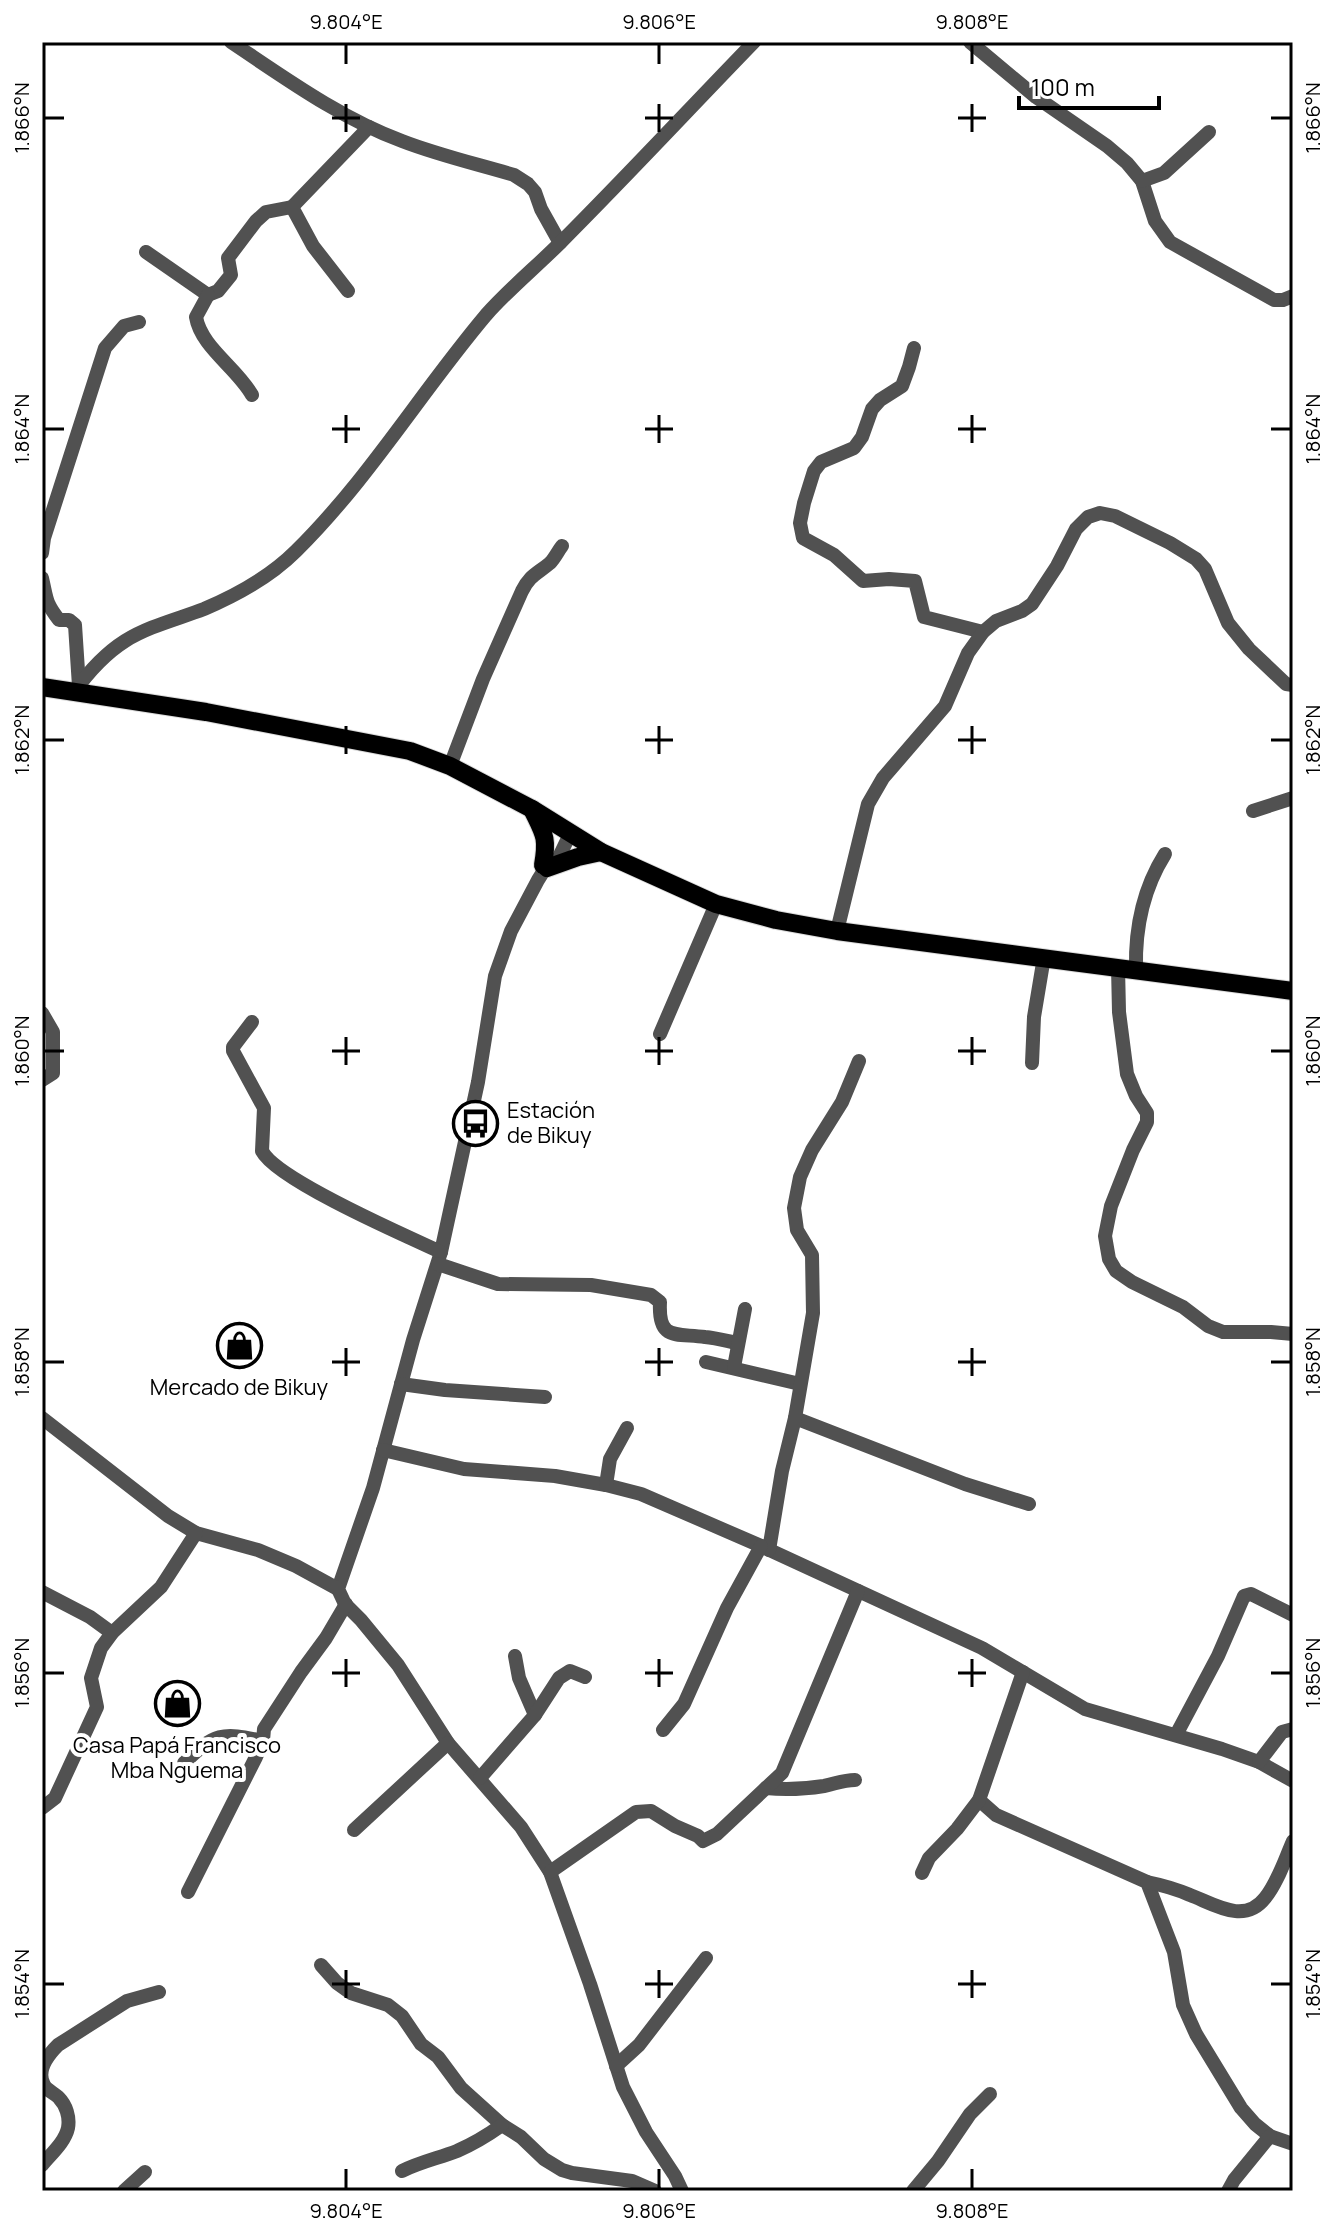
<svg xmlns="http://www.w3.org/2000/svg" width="1335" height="2233" font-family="Manrope,sans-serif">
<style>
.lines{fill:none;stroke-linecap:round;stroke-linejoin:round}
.major-casing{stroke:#dbdbdb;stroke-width:20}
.minor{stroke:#515151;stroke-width:14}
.major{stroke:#000;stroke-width:18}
.ticks{fill:none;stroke:#000;stroke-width:3}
.labels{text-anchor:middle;stroke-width:8;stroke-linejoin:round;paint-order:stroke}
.poi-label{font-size:22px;fill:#000;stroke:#fff}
.neatline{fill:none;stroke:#000;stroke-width:3}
.ticks-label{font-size:20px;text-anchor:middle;fill:#000}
</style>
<rect width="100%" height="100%" fill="#fff"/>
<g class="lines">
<defs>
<g id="major">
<polyline points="42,687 206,712 410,751 450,766 532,809 601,852 716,904 776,920 837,931 1293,991"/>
<path d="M532,809C544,834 548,837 543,865"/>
<polyline points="547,868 578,857 601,852"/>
</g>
</defs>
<use href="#major" class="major-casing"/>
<g class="minor">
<path d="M231,42C285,78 340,118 402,141C438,155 477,164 514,175L528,184L535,192L541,209L560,243"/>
<polyline points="970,42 1036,97 1107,146 1127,163 1142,181 1155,221 1170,242 1274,300 1283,300 1293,296"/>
<polyline points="1142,181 1164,173 1209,132"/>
<polyline points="146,252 208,295 218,291 231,275 228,258 256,221 266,212 292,207"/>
<polyline points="348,291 313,246 292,207 369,127"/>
<path d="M208,295L196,317C201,347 237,368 252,395"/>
<polyline points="914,348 909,367 902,386 880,400 872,409 862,437 854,448 821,462 814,471 804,503 800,523 803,538 834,555 863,581 889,579 915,581 924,617 983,632"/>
<polyline points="42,553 44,538 105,348 124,326 139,322"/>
<path d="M42,578C47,599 45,602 59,620H69L75,625L79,686"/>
<path d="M74,692C87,674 106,653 125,641C149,626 178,619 204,609C237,595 270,577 296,551C368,480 421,392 486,315C509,289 536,267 560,243C626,177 689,109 754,42"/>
<path d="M450,766L483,679L522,591C530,575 537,574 550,563C555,558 558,551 562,546"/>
<polyline points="1253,811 1293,798"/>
<polyline points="571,832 559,857 543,872 538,880 511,931 495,976 478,1082 441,1252 413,1340 373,1488 338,1589 345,1604 361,1620 398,1665 448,1743 521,1827 550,1872 590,1984 623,2087 646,2132 675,2176 682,2191"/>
<polyline points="837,931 868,804 883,778 945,706 968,653 983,632 996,621 1022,611 1032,604 1057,566 1076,529 1088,517 1100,513 1115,516 1170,543 1196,559 1205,569 1228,623 1249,649 1286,684 1293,685"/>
<polyline points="1118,967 1119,1012 1127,1074 1136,1096 1147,1113 1147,1122 1133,1150 1111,1206 1105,1236 1109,1259 1116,1271 1132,1282 1183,1307 1208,1326 1223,1332 1271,1332 1293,1334"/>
<path d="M1136,969C1135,929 1143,889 1165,854"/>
<polyline points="42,1013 53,1032 53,1073 42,1080"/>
<path d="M252,1022L233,1047V1051L264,1108L262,1151C277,1180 406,1236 441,1252"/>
<polyline points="660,1034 716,904"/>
<polyline points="1032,1063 1034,1017 1044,957"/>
<path d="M438,1264L498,1284L591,1285L651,1295L660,1302C658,1341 675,1333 705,1337C716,1338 727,1341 737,1343"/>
<polyline points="706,1362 800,1384"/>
<polyline points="734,1367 745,1309"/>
<polyline points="401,1384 445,1390 545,1397"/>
<polyline points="42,1418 168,1516 196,1533 258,1550 296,1566 338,1589"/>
<polyline points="795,1418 965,1484 1029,1504"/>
<polyline points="383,1450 464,1469 555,1476 606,1485 641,1494 761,1546 982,1648 1085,1709 1222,1749 1259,1762 1293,1781"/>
<polyline points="606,1485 610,1459 627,1428"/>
<polyline points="769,1550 782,1471 795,1418 813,1313 812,1255 797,1230 794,1208 800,1177 812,1150 842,1102 859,1061"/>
<polyline points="42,1592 90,1617 112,1633"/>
<polyline points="515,1656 519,1678 535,1715"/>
<polyline points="663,1730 684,1704 727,1608 761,1546"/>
<polyline points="1176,1735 1218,1656 1244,1596 1251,1594 1293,1615"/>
<polyline points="1259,1762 1282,1732 1293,1729"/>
<path d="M184,1763C215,1733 221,1732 263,1741"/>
<polyline points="480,1778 535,1715 559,1678 570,1671 585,1677"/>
<path d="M766,1788C785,1790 805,1789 824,1786C835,1784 843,1780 855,1780"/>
<polyline points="979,1800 996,1815 1147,1882 1174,1952 1183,2005 1196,2034 1241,2108 1255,2124 1270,2136 1293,2144"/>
<polyline points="42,1808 55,1798 97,1707 91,1678 101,1648 112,1633 161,1587 196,1533"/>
<polyline points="354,1830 448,1743"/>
<polyline points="550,1872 636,1812 651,1811 675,1826 698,1836 703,1841 717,1834 782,1773 858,1591"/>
<polyline points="922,1873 929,1858 957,1829 979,1800 1023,1672"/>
<path d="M1147,1882C1162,1885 1176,1889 1190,1895C1214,1904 1244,1925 1265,1898C1278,1882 1285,1859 1293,1841"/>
<polyline points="188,1892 256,1757 263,1741 264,1729 301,1672 326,1638 346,1604"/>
<polyline points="321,1965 337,1983 351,1993 388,2005 402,2016 421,2044 438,2057 461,2088 502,2125 521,2137 544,2159 562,2170 572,2173 632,2181 655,2191"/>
<polyline points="616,2066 639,2045 706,1958"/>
<path d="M42,2165C51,2154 65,2142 68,2128C70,2117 66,2105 59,2098C55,2093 47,2091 44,2085C36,2071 48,2055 58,2045L127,2001L159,1992"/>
<path d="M402,2171C420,2162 439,2158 457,2151C473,2144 488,2135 502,2125"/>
<polyline points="124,2191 145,2172"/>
<polyline points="913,2191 938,2161 970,2114 990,2094"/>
<polyline points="1228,2191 1234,2180 1270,2136"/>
</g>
<use href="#major" class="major"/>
</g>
<path class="ticks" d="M346,44V64M659,44V64M972,44V64M346,104V132M659,104V132M972,104V132M44,118H64M332,118H360M645,118H673M958,118H986M1271,118H1291M346,415V443M659,415V443M972,415V443M44,429H64M332,429H360M645,429H673M958,429H986M1271,429H1291M346,726V754M659,726V754M972,726V754M44,740H64M332,740H360M645,740H673M958,740H986M1271,740H1291M346,1037V1065M659,1037V1065M972,1037V1065M44,1051H64M332,1051H360M645,1051H673M958,1051H986M1271,1051H1291M346,1348V1376M659,1348V1376M972,1348V1376M44,1362H64M332,1362H360M645,1362H673M958,1362H986M1271,1362H1291M346,1659V1687M659,1659V1687M972,1659V1687M44,1673H64M332,1673H360M645,1673H673M958,1673H986M1271,1673H1291M346,1970V1998M659,1970V1998M972,1970V1998M44,1984H64M332,1984H360M645,1984H673M958,1984H986M1271,1984H1291M346,2169V2189M659,2169V2189M972,2169V2189"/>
<defs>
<symbol id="bus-ring" viewBox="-11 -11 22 22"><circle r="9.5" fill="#fff" stroke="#000" stroke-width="1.5"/><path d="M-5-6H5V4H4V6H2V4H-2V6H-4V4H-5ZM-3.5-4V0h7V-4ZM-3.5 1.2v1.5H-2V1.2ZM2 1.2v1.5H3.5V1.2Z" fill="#000"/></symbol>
<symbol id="shop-ring" viewBox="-11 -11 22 22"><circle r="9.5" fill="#fff" stroke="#000" stroke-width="1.5"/><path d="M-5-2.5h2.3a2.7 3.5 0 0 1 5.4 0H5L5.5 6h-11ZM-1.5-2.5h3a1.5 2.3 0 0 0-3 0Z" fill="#000"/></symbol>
</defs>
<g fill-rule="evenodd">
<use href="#bus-ring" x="450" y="1098" width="51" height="51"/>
<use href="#shop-ring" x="214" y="1320" width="51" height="51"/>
<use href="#shop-ring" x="152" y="1678" width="51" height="51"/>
</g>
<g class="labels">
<g class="poi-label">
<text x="507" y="1118" text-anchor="start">Estación<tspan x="507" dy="25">de Bikuy</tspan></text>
<text x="239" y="1395">Mercado de Bikuy</text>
<text x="177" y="1753">Casa Papá Francisco<tspan x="177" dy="25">Mba Nguema</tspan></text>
</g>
</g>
<rect width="1335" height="2233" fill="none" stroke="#ffffff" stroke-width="88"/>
<path d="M1019 96v12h140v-12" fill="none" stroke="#000000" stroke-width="4"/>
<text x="1031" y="96" font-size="24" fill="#000000" stroke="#ffffff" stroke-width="6" paint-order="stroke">100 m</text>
<rect x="44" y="44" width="1247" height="2145" class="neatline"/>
<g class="ticks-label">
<text x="346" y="29">9.804°E</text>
<text x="659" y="29">9.806°E</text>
<text x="972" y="29">9.808°E</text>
<text transform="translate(22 118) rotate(-90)" y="7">1.866°N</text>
<text transform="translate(1313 118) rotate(-90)" y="7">1.866°N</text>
<text transform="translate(22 429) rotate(-90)" y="7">1.864°N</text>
<text transform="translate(1313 429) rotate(-90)" y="7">1.864°N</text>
<text transform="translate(22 740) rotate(-90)" y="7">1.862°N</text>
<text transform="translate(1313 740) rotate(-90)" y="7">1.862°N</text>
<text transform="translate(22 1051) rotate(-90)" y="7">1.860°N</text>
<text transform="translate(1313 1051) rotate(-90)" y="7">1.860°N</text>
<text transform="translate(22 1362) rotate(-90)" y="7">1.858°N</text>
<text transform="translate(1313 1362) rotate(-90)" y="7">1.858°N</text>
<text transform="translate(22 1673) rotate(-90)" y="7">1.856°N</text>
<text transform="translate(1313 1673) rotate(-90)" y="7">1.856°N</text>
<text transform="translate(22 1984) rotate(-90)" y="7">1.854°N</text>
<text transform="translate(1313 1984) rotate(-90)" y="7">1.854°N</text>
<text x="346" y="2218">9.804°E</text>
<text x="659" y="2218">9.806°E</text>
<text x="972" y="2218">9.808°E</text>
</g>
</svg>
